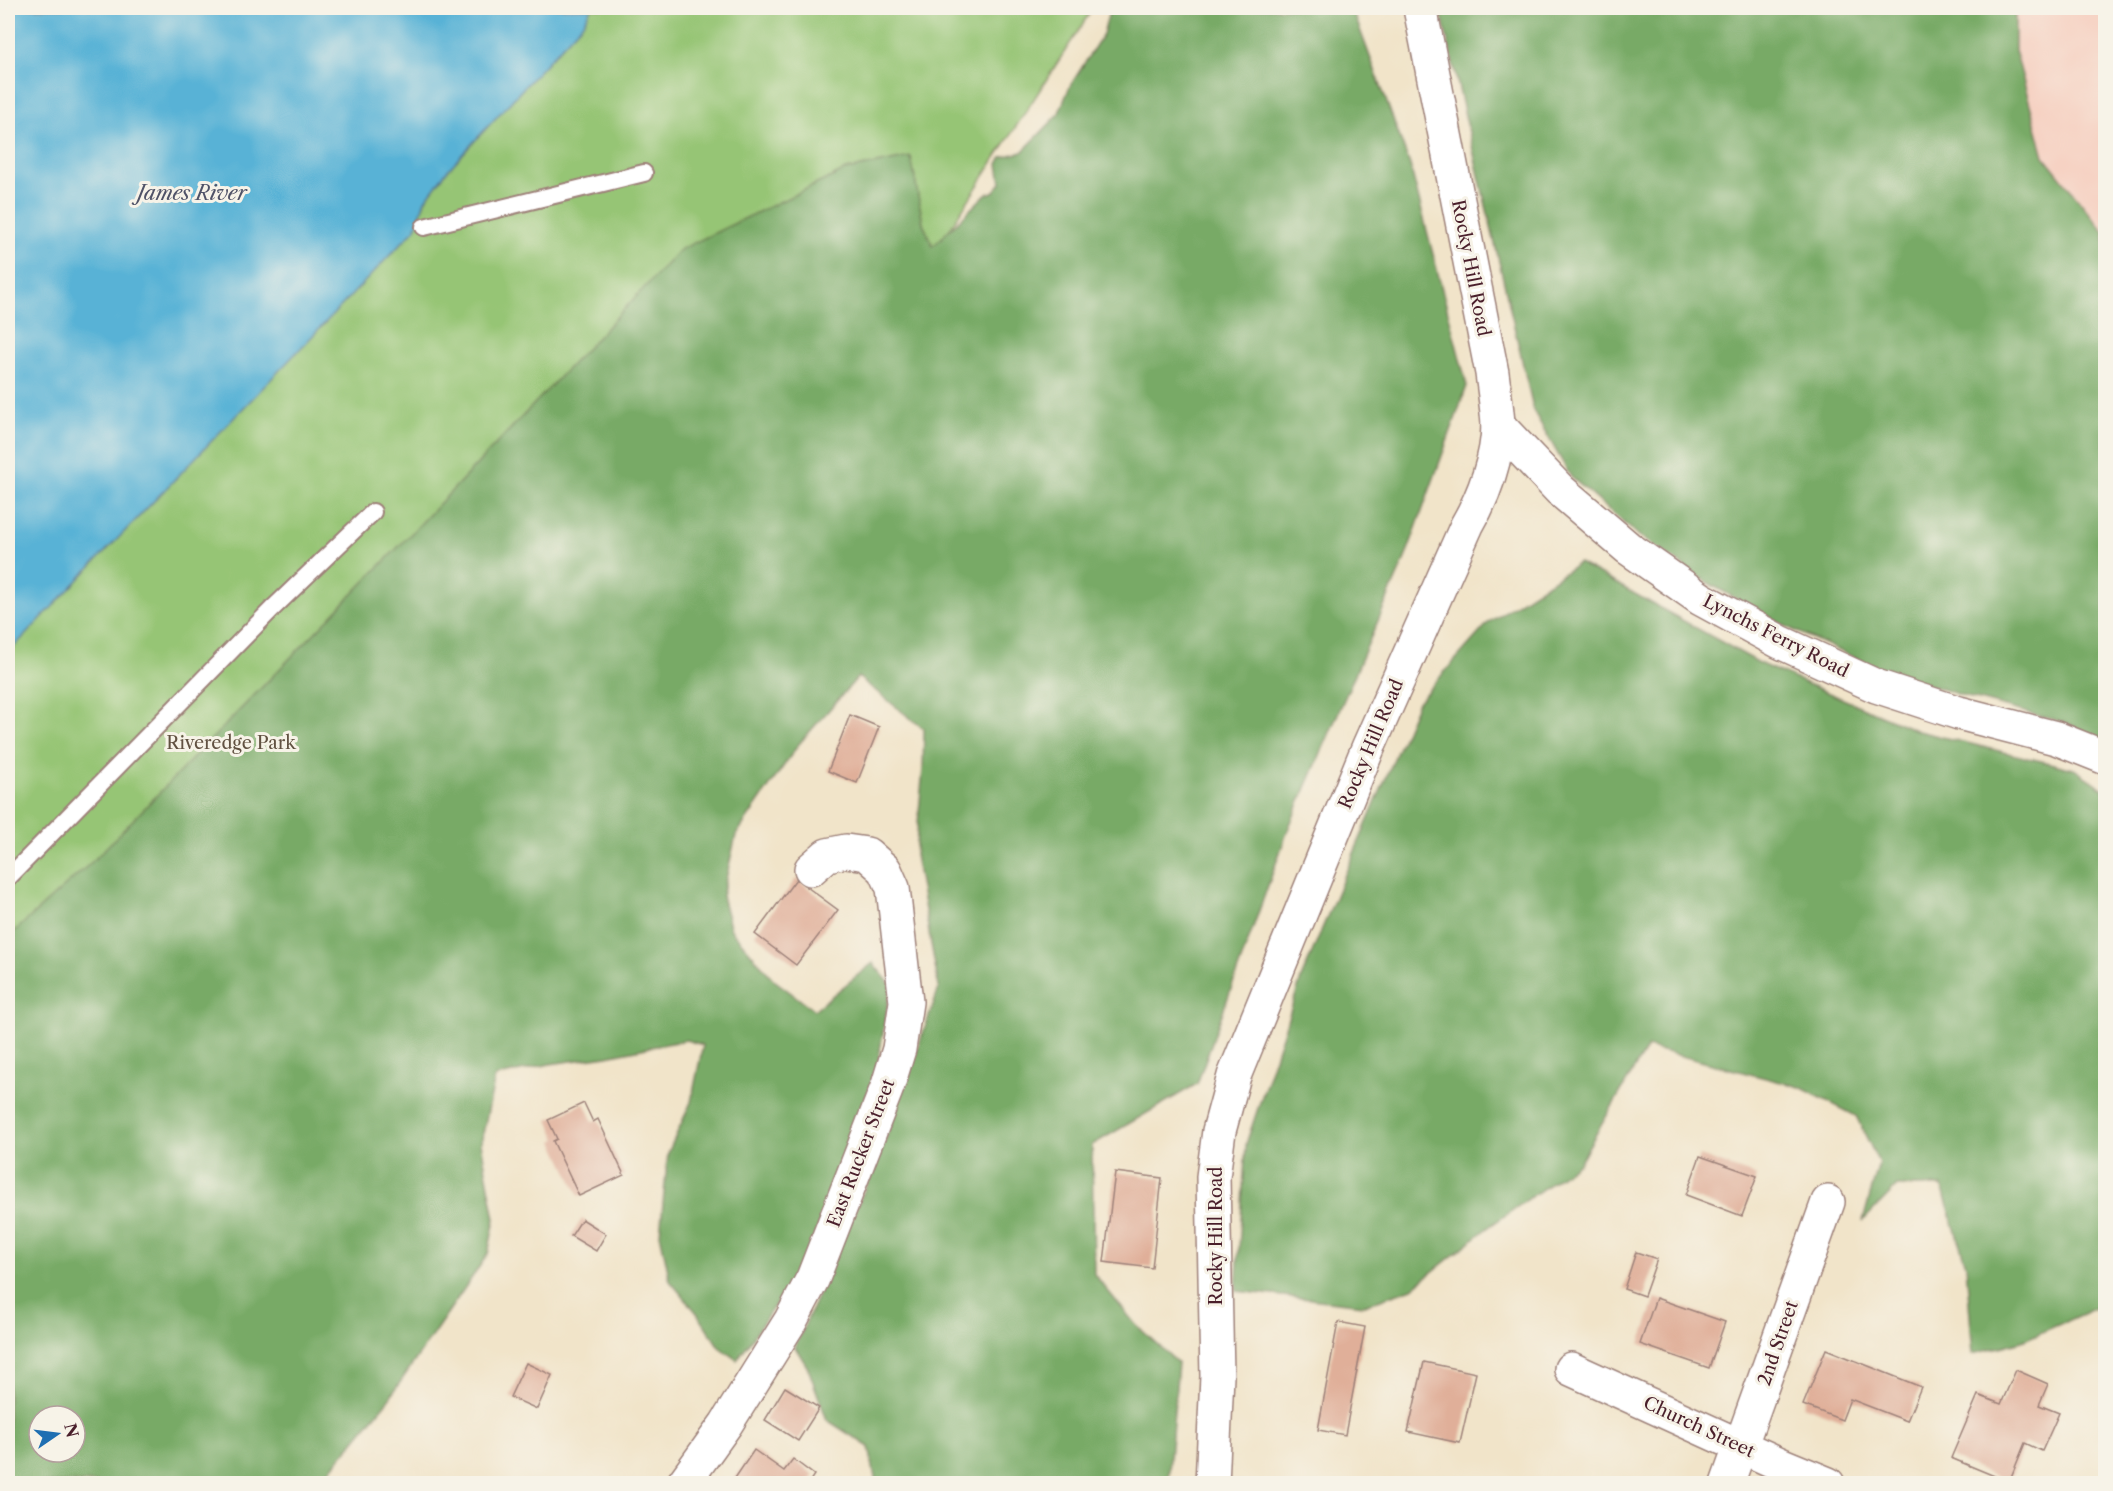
<svg xmlns="http://www.w3.org/2000/svg" width="2113" height="1491" font-family="'Libre Caslon Text',serif">
<style>
.built{fill:#f6d2c3}
.green{fill:#96c574;stroke:#707250;stroke-width:1.5}
.forest{fill:#78aa66;stroke:#616448;stroke-width:1.5;fill-rule:evenodd}
.water{fill:#58b2d6;stroke:#516880;stroke-width:1.5}
.building{fill:#e0af99}
.lines{fill:none;stroke-linecap:round;stroke-linejoin:round}
.lane-casing{stroke:#9e827a;stroke-width:20}
.street-casing{stroke:#9e827a;stroke-width:36}
.lane{stroke:#fff;stroke-width:16}
.street{stroke:#fff;stroke-width:33}
.labels{text-anchor:middle;stroke-width:6;stroke-linejoin:round;paint-order:stroke}
.street-label{font-size:18px;fill:#4a1f2b;stroke:#f7f3e8}
.park-label{font-size:18px;fill:#615141;stroke:#f7f3e8}
.water-label{font-size:20px;font-style:italic;fill:#4f5267;stroke:#f7f3e8}
</style>
<rect width="100%" height="100%" fill="#f7f3e8"/>
<filter id="ink" filterUnits="userSpaceOnUse"><feTurbulence type="fractalNoise" baseFrequency=".0167" numOctaves="2"/><feDisplacementMap in="SourceGraphic" scale="12" xChannelSelector="R" yChannelSelector="G"/><feConvolveMatrix kernelMatrix="1 2 1 2 8 2 1 2 1" color-interpolation-filters="sRGB"/></filter>
<filter id="wash" filterUnits="userSpaceOnUse"><feTurbulence type="fractalNoise" baseFrequency=".008" numOctaves="4" result="noise"/><feDisplacementMap in="SourceGraphic" scale="24" xChannelSelector="R" yChannelSelector="G"/><feGaussianBlur stdDeviation="1.35" result="paint"/><feColorMatrix in="noise" values="0 0 0 0 0 0 0 0 0 0 0 0 0 0 0 0 0 1.4 0 .05"/><feComposite in="paint" operator="in"/></filter>
<g filter="url(#wash)">
<rect width="100%" height="100%" fill="#f1e4c9"/>
<polygon class="built" points="2015,8 2105,8 2105,233 2044,156 2015,50"/>
<polygon class="green" points="591,8 1093,8 857,372 8,1332 8,653 416,228 425,200 447,171 583,23"/>
<g class="forest">
<path d="M1110,8H1352L1410,165L1467,386L1406,556L1289,827L1197,1084L1092,1145L1094,1274L1136,1325L1178,1363L1168,1483H876L869,1447L827,1420L808,1368L795,1347L881,1152L939,988L915,855L923,769L924,729L858,677L798,745L736,835L722,896L731,930L774,980L814,1010L873,963L891,985L877,1068L806,1260L737,1360L719,1347L697,1313L670,1281L660,1234L668,1153L691,1102L703,1045L686,1040L607,1056L550,1064L495,1077L481,1143L495,1219L488,1254L388,1400L328,1473L316,1483H8V937L94,860L407,538L681,249L846,170L911,157L923,223L933,246L986,194L993,192L1001,183L998,164L1002,157L1022,152L1058,115L1070,86L1103,34ZM39,1416H75V1452H39Z"/>
<polygon points="1440,8 2015,8 2015,50 2044,156 2105,233 2105,740 2062,722 1964,696 1882,670 1787,627 1710,584 1638,535 1571,477 1534,412"/>
<polygon points="1579,563 1763,665 1918,731 2074,769 2105,790 2105,1307 2098,1307 2022,1341 1973,1354 1966,1265 1942,1186 1897,1186 1863,1221 1879,1163 1856,1116 1800,1087 1647,1047 1579,1163 1486,1229 1412,1288 1364,1305 1236,1291 1246,1144 1302,976 1418,702 1489,622"/>
</g>
<polygon class="water" points="8,8 591,8 583,23 447,171 425,200 416,228 8,653"/>
<g id="blocks">
<g class="building">
<polygon points="850,715 879,727 857,783 828,771"/>
<polygon points="796,879 838,910 796,965 755,934"/>
<polygon points="584,1103 593,1122 598,1119 624,1175 579,1196 553,1141 557,1139 548,1120"/>
<polygon points="1700,1156 1757,1176 1742,1216 1686,1195"/>
<polygon points="1115,1172 1162,1178 1152,1268 1104,1262"/>
<polygon points="582,1219 606,1234 596,1251 571,1236"/>
<polygon points="1636,1252 1657,1259 1644,1296 1624,1289"/>
<polygon points="1656,1298 1725,1322 1709,1368 1640,1344"/>
<polygon points="1338,1322 1365,1327 1345,1435 1318,1430"/>
<polygon points="1826,1349 1921,1387 1907,1421 1850,1399 1842,1420 1803,1405"/>
<polygon points="1424,1362 1476,1373 1460,1443 1408,1432"/>
<polygon points="526,1363 552,1375 537,1409 510,1397"/>
<polygon points="2016,1370 2048,1384 2039,1405 2059,1413 2042,1451 2025,1443 2009,1482 1951,1458 1978,1395 2001,1404"/>
<polygon points="785,1387 819,1408 798,1441 765,1420"/>
<polygon points="754,1450 784,1471 793,1459 814,1475 808,1484 731,1484"/>
</g>
</g>
</g>
<g filter="url(#ink)">
<use href="#blocks" fill-opacity="0" stroke="#9e827a" stroke-width="1.5"/>
<g class="lines">
<defs>
<g id="lane">
<polyline points="424,227 644,173"/>
<polyline points="8,878 272,609 373,512"/>
</g>
<g id="street">
<polyline points="1498,425 1560,490 1628,548 1701,599 1780,642 1876,686 1959,713 2056,738 2106,758"/>
<polyline points="1571,1369 1782,1465 1828,1484"/>
<polyline points="683,1484 726,1424 791,1320 813,1278 888,1085 899,1049 906,1002 893,888 885,870 867,854 846,851 827,855 811,869"/>
<path d="M1212,1484L1217,1376L1213,1177L1219,1131L1234,1076L1368,748L1467,525C1484,496 1498,457 1498,424C1497,407 1494,390 1492,373L1420,8"/>
<polyline points="1727,1484 1828,1202"/>
</g>
</defs>
<use href="#lane" class="lane-casing"/>
<use href="#street" class="street-casing"/>
<use href="#lane" class="lane"/>
<use href="#street" class="street"/>
</g>
</g>
<g class="labels">
<g class="street-label">
<text transform="translate(1471 268) rotate(79)" y="6">Rocky Hill Road</text>
<text transform="translate(1776 636) rotate(27)" y="6">Lynchs Ferry Road</text>
<text transform="translate(1371 744) rotate(-67)" y="6">Rocky Hill Road</text>
<text transform="translate(861 1153) rotate(-69)" y="6">East Rucker Street</text>
<text transform="translate(1216 1236) rotate(-90)" y="6">Rocky Hill Road</text>
<text transform="translate(1778 1343) rotate(-71)" y="6">2nd Street</text>
<text transform="translate(1699 1427) rotate(25)" y="6">Church Street</text>
</g>
<g class="park-label">
<text x="231" y="749">Riveredge Park</text>
</g>
<g class="water-label">
<text x="192" y="200">James River</text>
</g>
</g>
<rect width="2113" height="1491" fill="none" stroke="#f7f3e8" stroke-width="30"/>
<g transform="translate(57 1434) rotate(76)"><circle r="28" fill="#f7f3e8" stroke="#b29e9c" stroke-width="1.5"/>
<path d="M0-4.5L10 22L0 15L-10 22Z" fill="#1f6fb2"/>
<text y="-9" font-size="16" font-weight="bold" text-anchor="middle" fill="#4a1f2b">N</text>
</g>
</svg>
